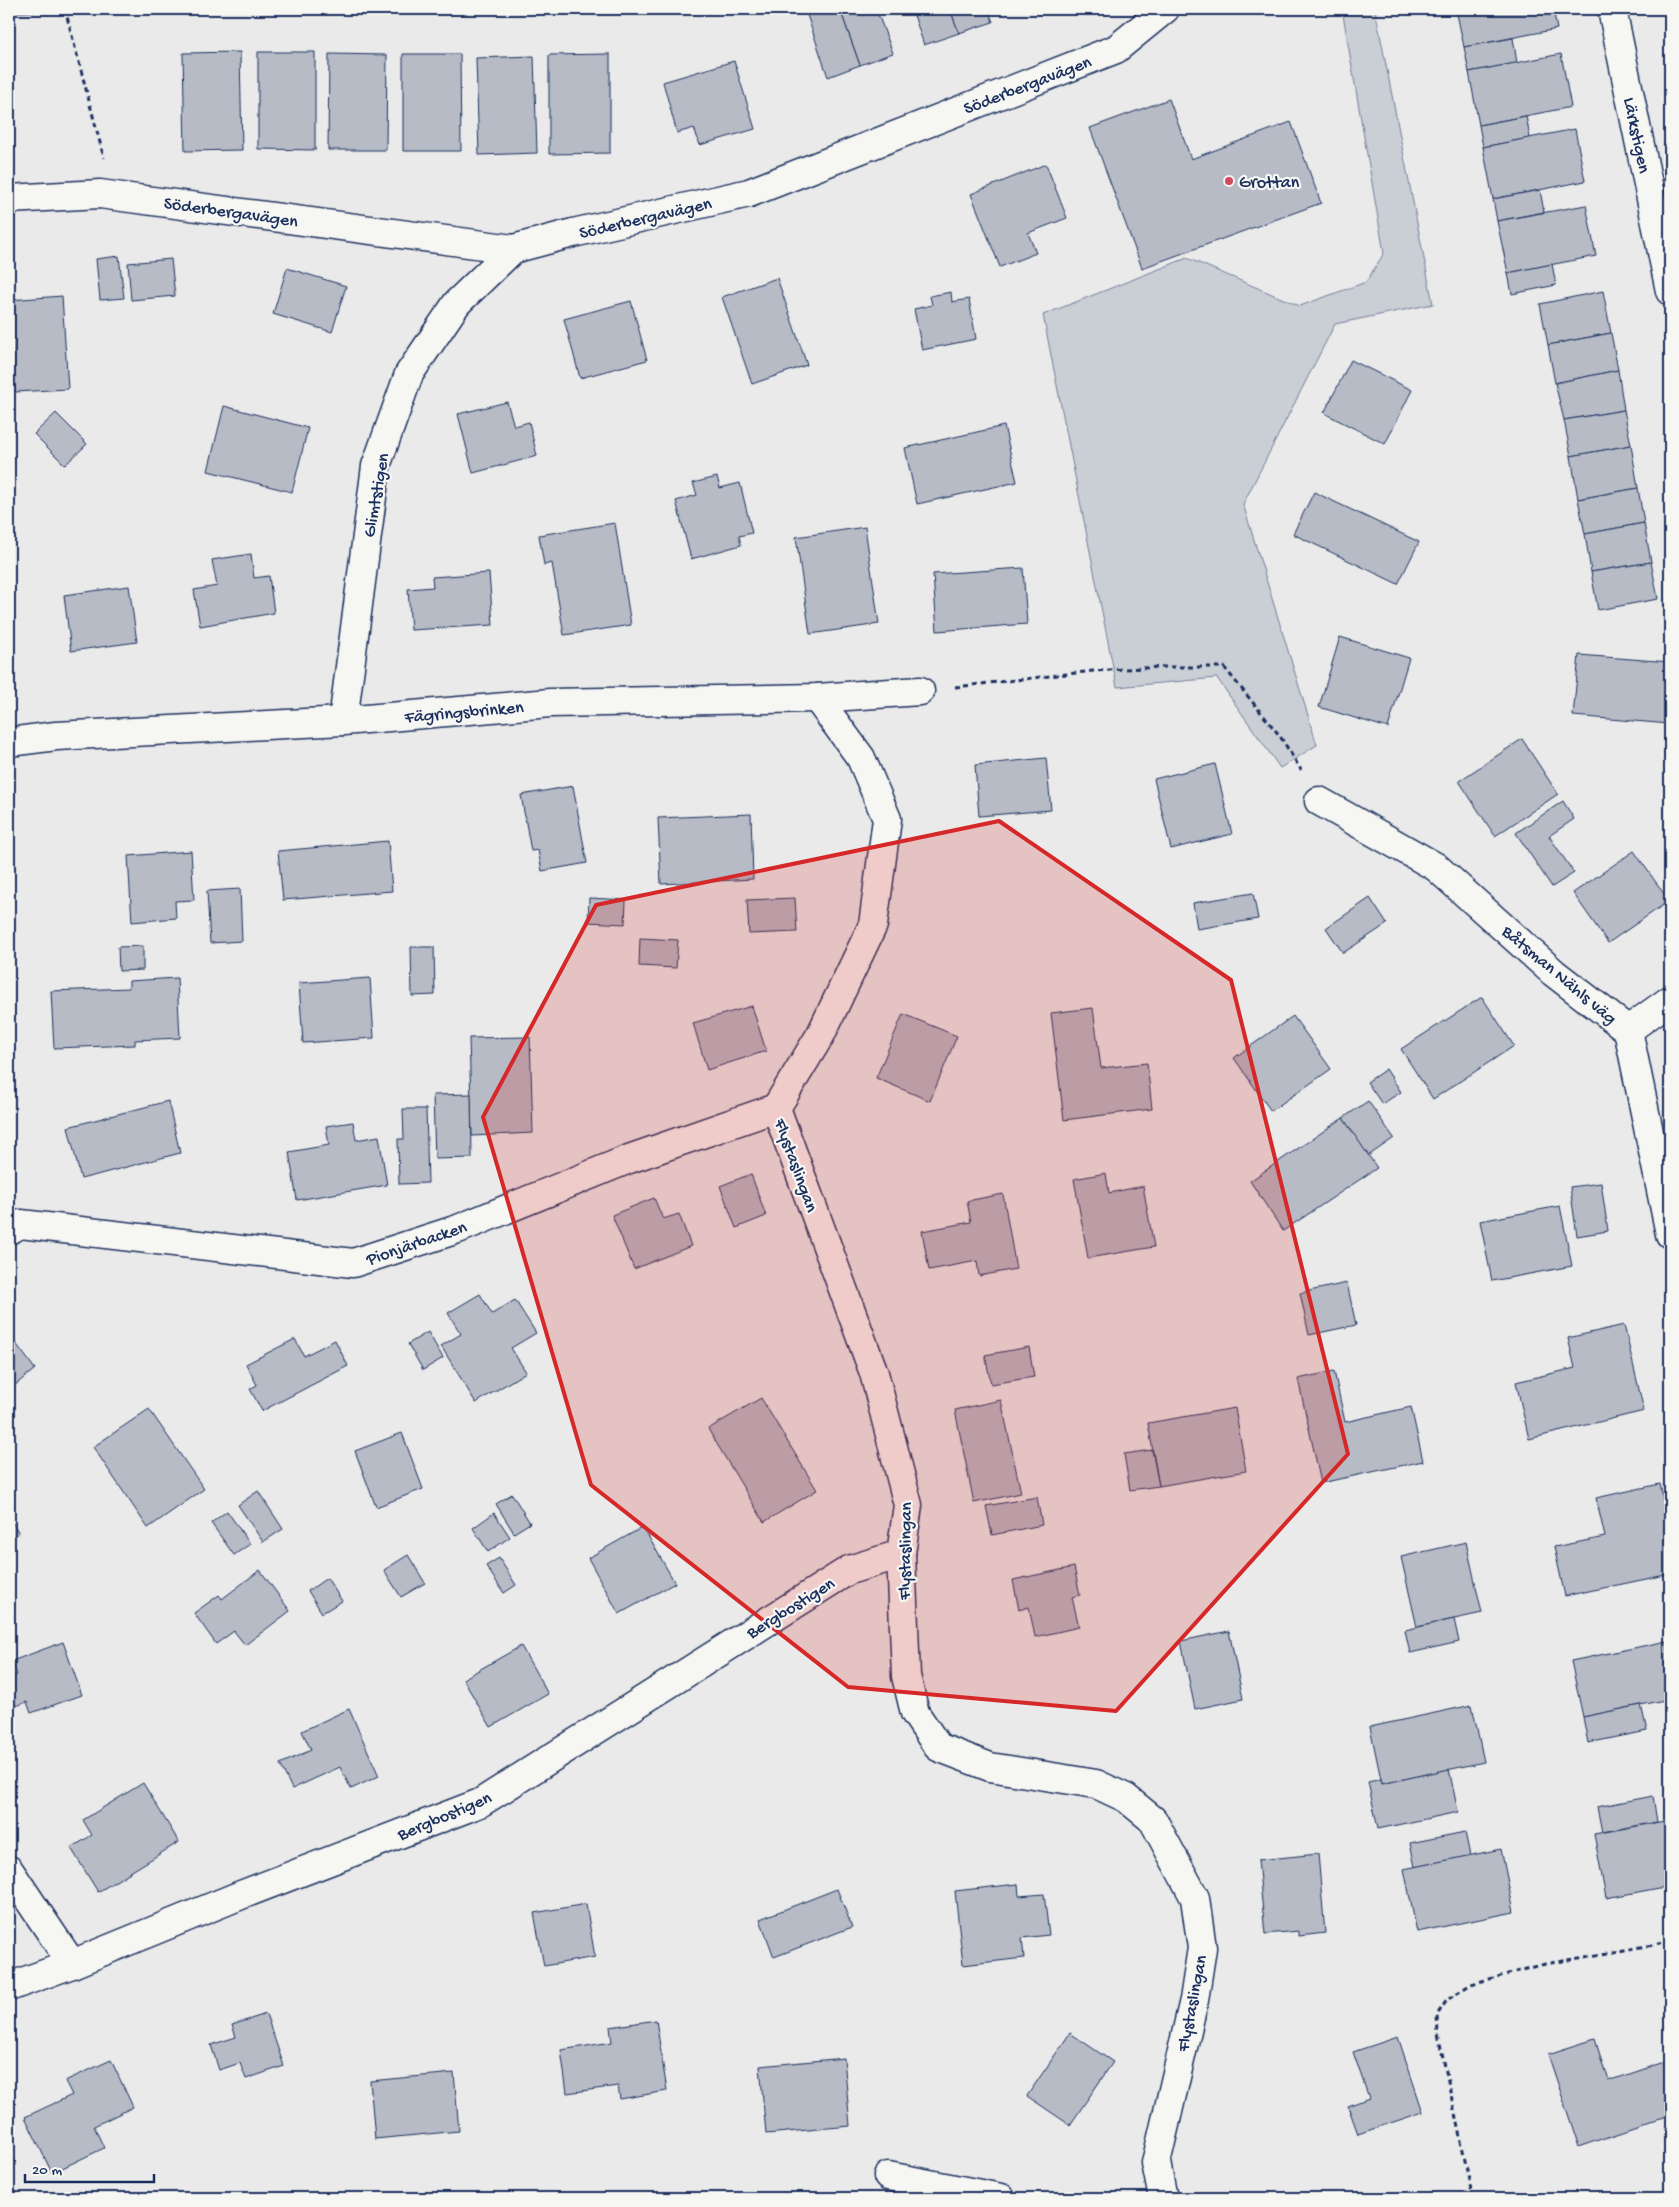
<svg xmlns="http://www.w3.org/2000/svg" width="1679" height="2207" font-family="'Gochi Hand',sans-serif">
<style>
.green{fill:#caced5;stroke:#727e9a}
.building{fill:#b6bbc6;stroke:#1b2f5e}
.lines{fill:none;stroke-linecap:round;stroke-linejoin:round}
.minor-casing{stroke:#1b2f5e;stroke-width:31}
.path{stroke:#1b2f5e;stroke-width:3;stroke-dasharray:5 4;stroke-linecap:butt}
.minor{stroke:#f6f6f2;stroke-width:28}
.marked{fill:#d62828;fill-opacity:0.2;stroke:#d62828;stroke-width:4;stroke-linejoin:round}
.poi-dot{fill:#d1495b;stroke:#f6f6f2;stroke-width:2}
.labels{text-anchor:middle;stroke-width:4.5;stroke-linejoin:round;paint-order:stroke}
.street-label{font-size:18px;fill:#1b2f5e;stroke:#f6f6f2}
.poi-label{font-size:18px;fill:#1b2f5e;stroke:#f6f6f2;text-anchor:start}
</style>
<rect width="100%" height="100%" fill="#e9eae9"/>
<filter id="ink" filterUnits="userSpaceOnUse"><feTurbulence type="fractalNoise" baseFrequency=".02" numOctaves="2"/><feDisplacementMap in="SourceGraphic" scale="10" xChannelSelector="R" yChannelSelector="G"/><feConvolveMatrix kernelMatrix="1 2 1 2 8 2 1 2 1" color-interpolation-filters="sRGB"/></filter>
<g filter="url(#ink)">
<g class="green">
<polygon points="9,9 54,9 53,11 9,13"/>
<polygon points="1342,9 1375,9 1433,304 1335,324 1243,504 1317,745 1280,768 1217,678 1117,687 1043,315 1187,258 1300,306 1366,282 1384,253"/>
</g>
<g class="building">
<polygon points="805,9 840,9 860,65 828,77"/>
<polygon points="840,9 876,9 893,53 860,65"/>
<polygon points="912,9 950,9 959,33 924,45"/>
<polygon points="950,9 988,9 993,22 959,33"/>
<polygon points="1456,9 1553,9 1557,29 1464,47"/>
<polygon points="1513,38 1517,63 1469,72 1464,47"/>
<polygon points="240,52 242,150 185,151 183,53"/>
<polygon points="258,52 315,52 315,150 258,149"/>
<polygon points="329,54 387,55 386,150 328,150"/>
<polygon points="403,54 460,54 461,151 403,151"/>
<polygon points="610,54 610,153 549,154 549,55"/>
<polygon points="1561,54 1571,107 1479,125 1469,72"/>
<polygon points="534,56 537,153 479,155 476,58"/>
<polygon points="734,61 755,129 700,145 694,128 677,133 663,82"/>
<polygon points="9,88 13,142 9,143"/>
<polygon points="1169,99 1191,159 1291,122 1321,203 1142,268 1090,128"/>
<polygon points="1526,116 1530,138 1483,147 1479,125"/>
<polygon points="1575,129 1585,181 1493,199 1483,147"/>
<polygon points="1046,164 1067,218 1028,233 1036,253 1000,267 971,194"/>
<polygon points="1540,190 1544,212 1497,221 1493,199"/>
<polygon points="1586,205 1596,256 1508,273 1497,221"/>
<polygon points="119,256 124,298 100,300 96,259"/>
<polygon points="171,259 175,296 131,300 128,263"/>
<polygon points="1552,264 1556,285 1512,294 1508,273"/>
<polygon points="287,268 346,286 332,332 273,314"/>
<polygon points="777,278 807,365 752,384 722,297"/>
<polygon points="1603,291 1611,333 1548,345 1540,304"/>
<polygon points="951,292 952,302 969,299 976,339 922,350 914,309 932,305 930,296"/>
<polygon points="62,296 68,389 15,392 9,300"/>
<polygon points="631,301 647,360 580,378 564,319"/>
<polygon points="1611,333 1618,370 1555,383 1548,345"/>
<polygon points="1351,360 1412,390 1385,444 1324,413"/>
<polygon points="1618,370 1624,410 1564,420 1555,383"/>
<polygon points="507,402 514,426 529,422 537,456 473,473 458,414"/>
<polygon points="224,406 308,428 292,492 208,471"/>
<polygon points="1624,410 1631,445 1571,456 1564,420"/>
<polygon points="56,413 87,444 65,465 34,434"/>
<polygon points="1004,426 1017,482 917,504 905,448"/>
<polygon points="1631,445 1638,488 1578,499 1571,456"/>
<polygon points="717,477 720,488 740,483 752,533 739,536 741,545 691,559 676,501 697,495 693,483"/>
<polygon points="1638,488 1644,523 1585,534 1578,499"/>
<polygon points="1314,492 1419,542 1398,584 1293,534"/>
<polygon points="615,523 631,625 564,635 552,563 544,565 539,535"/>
<polygon points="1644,523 1651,562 1591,572 1585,534"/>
<polygon points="865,527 879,624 810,634 796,537"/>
<polygon points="251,554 254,578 269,576 274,613 200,626 194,590 217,586 212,560"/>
<polygon points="1651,562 1658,599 1598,610 1591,572"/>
<polygon points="1023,568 1027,624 937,631 933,574"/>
<polygon points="489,573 493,625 411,630 408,589 433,587 432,577"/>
<polygon points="129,586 137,642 71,651 64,595"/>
<polygon points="1340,637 1409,658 1388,728 1319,707"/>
<polygon points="1579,655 1670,662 1670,724 1573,716"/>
<polygon points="1522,739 1558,794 1495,836 1459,781"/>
<polygon points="1046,758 1051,810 979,816 975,765"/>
<polygon points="1215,764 1232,834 1171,849 1154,779"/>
<polygon points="573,786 587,863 542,871 538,850 531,851 521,795"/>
<polygon points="1563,801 1574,819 1549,836 1574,873 1552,887 1516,833"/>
<polygon points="751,814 753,879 661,884 658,818"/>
<polygon points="388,841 392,891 283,900 278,851"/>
<polygon points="191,851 194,900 175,901 176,918 132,922 128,856"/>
<polygon points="1634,851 1669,901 1608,943 1573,893"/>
<polygon points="240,889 242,941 210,943 207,891"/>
<polygon points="1253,893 1258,919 1197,929 1193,903"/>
<polygon points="589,898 626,900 625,924 588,922"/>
<polygon points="795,898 797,932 749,934 747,900"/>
<polygon points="1370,898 1387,924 1343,953 1326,928"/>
<polygon points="640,938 678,940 676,968 639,966"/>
<polygon points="143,946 143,970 119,971 118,947"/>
<polygon points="411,947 434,947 435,995 412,996"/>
<polygon points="177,978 180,1038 135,1040 135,1045 54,1048 51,991 129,988 129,981"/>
<polygon points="370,978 374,1038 303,1043 299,983"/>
<polygon points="1482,997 1514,1046 1433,1099 1401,1049"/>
<polygon points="752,1006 766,1051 707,1070 693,1023"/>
<polygon points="1093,1008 1101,1068 1147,1063 1152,1109 1064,1120 1051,1013"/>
<polygon points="903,1014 957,1036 930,1101 876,1078"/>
<polygon points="1293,1016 1331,1069 1271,1111 1234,1058"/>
<polygon points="530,1037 533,1133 472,1136 469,1038"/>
<polygon points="1386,1069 1401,1092 1382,1104 1367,1082"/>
<polygon points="471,1094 472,1158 435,1159 433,1095"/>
<polygon points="168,1101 180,1153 81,1179 68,1127"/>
<polygon points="1368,1101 1394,1138 1368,1156 1343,1118"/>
<polygon points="403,1109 426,1109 428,1183 399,1184 398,1139 404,1139"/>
<polygon points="1343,1118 1377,1168 1283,1231 1250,1181"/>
<polygon points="353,1122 356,1140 379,1136 387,1185 297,1200 289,1152 329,1145 326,1126"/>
<polygon points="1106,1173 1109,1193 1143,1186 1154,1247 1088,1258 1074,1179"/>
<polygon points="751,1174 766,1216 736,1228 720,1186"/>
<polygon points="1601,1183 1608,1231 1577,1236 1570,1187"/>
<polygon points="1003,1194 1016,1269 979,1276 977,1261 929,1270 922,1231 971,1222 967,1201"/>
<polygon points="654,1198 663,1219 679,1214 691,1246 634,1269 612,1215"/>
<polygon points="1560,1206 1572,1266 1492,1281 1480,1221"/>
<polygon points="1347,1283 1356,1325 1309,1335 1300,1293"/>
<polygon points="480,1294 492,1314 515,1300 536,1333 511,1348 526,1372 476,1403 441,1346 461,1334 448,1313"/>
<polygon points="1624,1325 1644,1411 1529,1439 1516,1382 1575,1368 1568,1338"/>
<polygon points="428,1332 443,1358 423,1370 408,1344"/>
<polygon points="9,1334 35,1369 9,1390"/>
<polygon points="295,1339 304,1356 335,1340 348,1366 262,1411 250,1389 257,1385 246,1364"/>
<polygon points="1029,1347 1034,1377 991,1384 985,1355"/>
<polygon points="1334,1371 1345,1422 1411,1407 1423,1461 1321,1483 1298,1379"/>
<polygon points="761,1398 817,1490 764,1522 708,1429"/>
<polygon points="1001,1400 1021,1493 974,1503 955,1410"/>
<polygon points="1235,1408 1246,1471 1159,1486 1148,1423"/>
<polygon points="149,1409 204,1489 148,1528 93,1447"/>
<polygon points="402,1433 423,1489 376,1507 355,1451"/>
<polygon points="1152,1450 1159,1486 1130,1490 1124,1454"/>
<polygon points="1660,1484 1670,1530 1670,1574 1565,1596 1554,1547 1605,1537 1596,1498"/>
<polygon points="258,1491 283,1529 263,1542 238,1505"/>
<polygon points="512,1494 530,1523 514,1533 496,1504"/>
<polygon points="1037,1497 1042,1525 992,1535 986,1506"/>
<polygon points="227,1511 250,1544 234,1555 211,1523"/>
<polygon points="494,1513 510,1537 488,1552 473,1528"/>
<polygon points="9,1517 19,1533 9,1540"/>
<polygon points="643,1527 675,1583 619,1614 588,1558"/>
<polygon points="1466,1542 1482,1613 1417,1627 1401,1557"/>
<polygon points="408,1555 425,1583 401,1597 384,1570"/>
<polygon points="499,1558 516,1585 504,1593 486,1566"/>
<polygon points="1074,1567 1080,1595 1072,1597 1079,1627 1035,1637 1029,1607 1019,1610 1013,1580"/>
<polygon points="260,1570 290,1611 245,1645 234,1631 216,1644 194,1613 219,1595 222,1599"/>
<polygon points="327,1578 342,1601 322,1613 308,1591"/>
<polygon points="1454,1619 1459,1642 1410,1653 1405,1630"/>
<polygon points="1229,1631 1243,1699 1195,1709 1181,1641"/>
<polygon points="1667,1641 1670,1656 1670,1699 1583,1717 1571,1661"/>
<polygon points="63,1642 82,1695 31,1713 27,1702 16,1706 9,1686 9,1678 17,1675 12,1661"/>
<polygon points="521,1646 548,1694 491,1727 463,1679"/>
<polygon points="1472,1705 1484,1762 1382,1784 1370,1727"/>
<polygon points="1641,1705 1647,1731 1588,1743 1583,1717"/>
<polygon points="349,1709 379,1776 351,1789 340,1767 292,1789 280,1764 311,1750 302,1731"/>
<polygon points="1449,1769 1458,1812 1378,1829 1368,1782 1381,1779 1382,1784"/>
<polygon points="143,1783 179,1842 98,1892 71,1848 92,1835 83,1820"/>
<polygon points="1653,1796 1657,1822 1602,1832 1597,1807"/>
<polygon points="1670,1820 1670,1886 1606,1898 1594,1834"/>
<polygon points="1465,1832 1470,1856 1415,1867 1410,1843"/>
<polygon points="1501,1849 1514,1912 1417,1932 1404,1869"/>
<polygon points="1318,1854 1325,1933 1299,1936 1299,1931 1265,1934 1258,1860"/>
<polygon points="1018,1884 1019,1896 1044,1894 1049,1935 1022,1938 1024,1958 963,1965 955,1891"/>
<polygon points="837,1889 852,1927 774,1957 760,1919"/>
<polygon points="586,1904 595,1957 544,1966 534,1913"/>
<polygon points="266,2014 284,2066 246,2079 240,2063 219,2070 211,2045 236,2037 232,2025"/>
<polygon points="656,2020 667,2091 620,2099 618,2086 567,2093 561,2050 612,2042 610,2027"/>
<polygon points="1070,2033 1113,2062 1070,2125 1027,2096"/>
<polygon points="1398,2037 1423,2112 1358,2134 1348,2106 1369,2098 1353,2052"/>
<polygon points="1595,2039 1608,2081 1670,2060 1670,2116 1579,2147 1548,2054"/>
<polygon points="844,2058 850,2126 766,2134 760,2066"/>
<polygon points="111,2060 133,2107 94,2126 104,2148 52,2173 25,2117 72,2095 65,2081"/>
<polygon points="454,2073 459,2131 375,2139 370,2081"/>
</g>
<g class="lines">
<defs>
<g id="minor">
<polyline points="1612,9 1670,291"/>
<polyline points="9,199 100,194 513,249 573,233 749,193 1116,49 1165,9"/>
<polyline points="817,698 861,758 887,819 873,925 821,1034 776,1108 874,1373 908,1505 901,1554 906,1676 915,1713 938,1747 990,1767 1096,1784 1126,1798 1153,1820 1195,1898 1202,1948 1194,2000 1156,2163 1163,2198"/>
<polyline points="343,721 376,466 409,374 457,303 513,249"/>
<polyline points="9,742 56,736 343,721 550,703 817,698 920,691"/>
<polyline points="1319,801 1436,867 1554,973 1628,1030 1670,1234"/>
<polyline points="1628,1030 1670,1000"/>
<polyline points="9,1230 21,1224 353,1263 458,1229 629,1159 776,1108"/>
<polyline points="9,1870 72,1964"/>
<polyline points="9,1987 72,1964 241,1895 480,1803 849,1570 901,1554"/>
<polyline points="888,2176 1001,2198"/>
</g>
</defs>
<use href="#minor" class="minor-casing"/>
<g class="path">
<polyline points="65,9 104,158"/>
<polyline points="1201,11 1234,13 1244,9"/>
<polyline points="955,687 1093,671 1159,667 1224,667 1280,736 1301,770"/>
<polyline points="1473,2198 1438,2034 1437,2015 1447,2000 1471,1984 1545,1964 1670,1942"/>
</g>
<use href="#minor" class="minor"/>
</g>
</g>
<path class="marked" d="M999,821L1231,980L1348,1454L1116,1711L848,1687L591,1485L483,1117L596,905Z"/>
<circle class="poi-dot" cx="1229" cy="181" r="5"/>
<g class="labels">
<g class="street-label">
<text transform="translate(1027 84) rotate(-21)" y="6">Söderbergavägen</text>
<text transform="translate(1638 135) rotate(78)" y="6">Lärkstigen</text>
<text transform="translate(231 211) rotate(8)" y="6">Söderbergavägen</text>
<text transform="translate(645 217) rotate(-13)" y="6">Söderbergavägen</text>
<text transform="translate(375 495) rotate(-80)" y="6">Glimtstigen</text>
<text transform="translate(464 711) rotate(-5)" y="6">Fägringsbrinken</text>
<text transform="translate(1560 974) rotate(40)" y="6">Båtsman Nähls väg</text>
<text transform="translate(797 1165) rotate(70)" y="6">Flystaslingan</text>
<text transform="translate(416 1242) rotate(-19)" y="6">Pionjärbacken</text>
<text transform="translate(904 1551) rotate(-89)" y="6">Flystaslingan</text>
<text transform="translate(790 1607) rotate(-32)" y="6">Bergbostigen</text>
<text transform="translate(444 1815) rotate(-23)" y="6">Bergbostigen</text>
<text transform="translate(1191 2003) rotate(-79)" y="6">Flystaslingan</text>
</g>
<g class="poi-label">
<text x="1239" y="187">Grottan</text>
</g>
</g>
<rect width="1679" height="2207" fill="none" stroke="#f6f6f2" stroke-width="30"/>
<rect x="15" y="15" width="1649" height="2177" fill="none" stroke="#1b2f5e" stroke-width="2" filter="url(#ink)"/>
<path d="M25 2174v8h129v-8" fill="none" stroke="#1b2f5e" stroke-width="2.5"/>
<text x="32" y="2174" font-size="15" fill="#1b2f5e" stroke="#f6f6f2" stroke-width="4" paint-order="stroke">20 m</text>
</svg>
